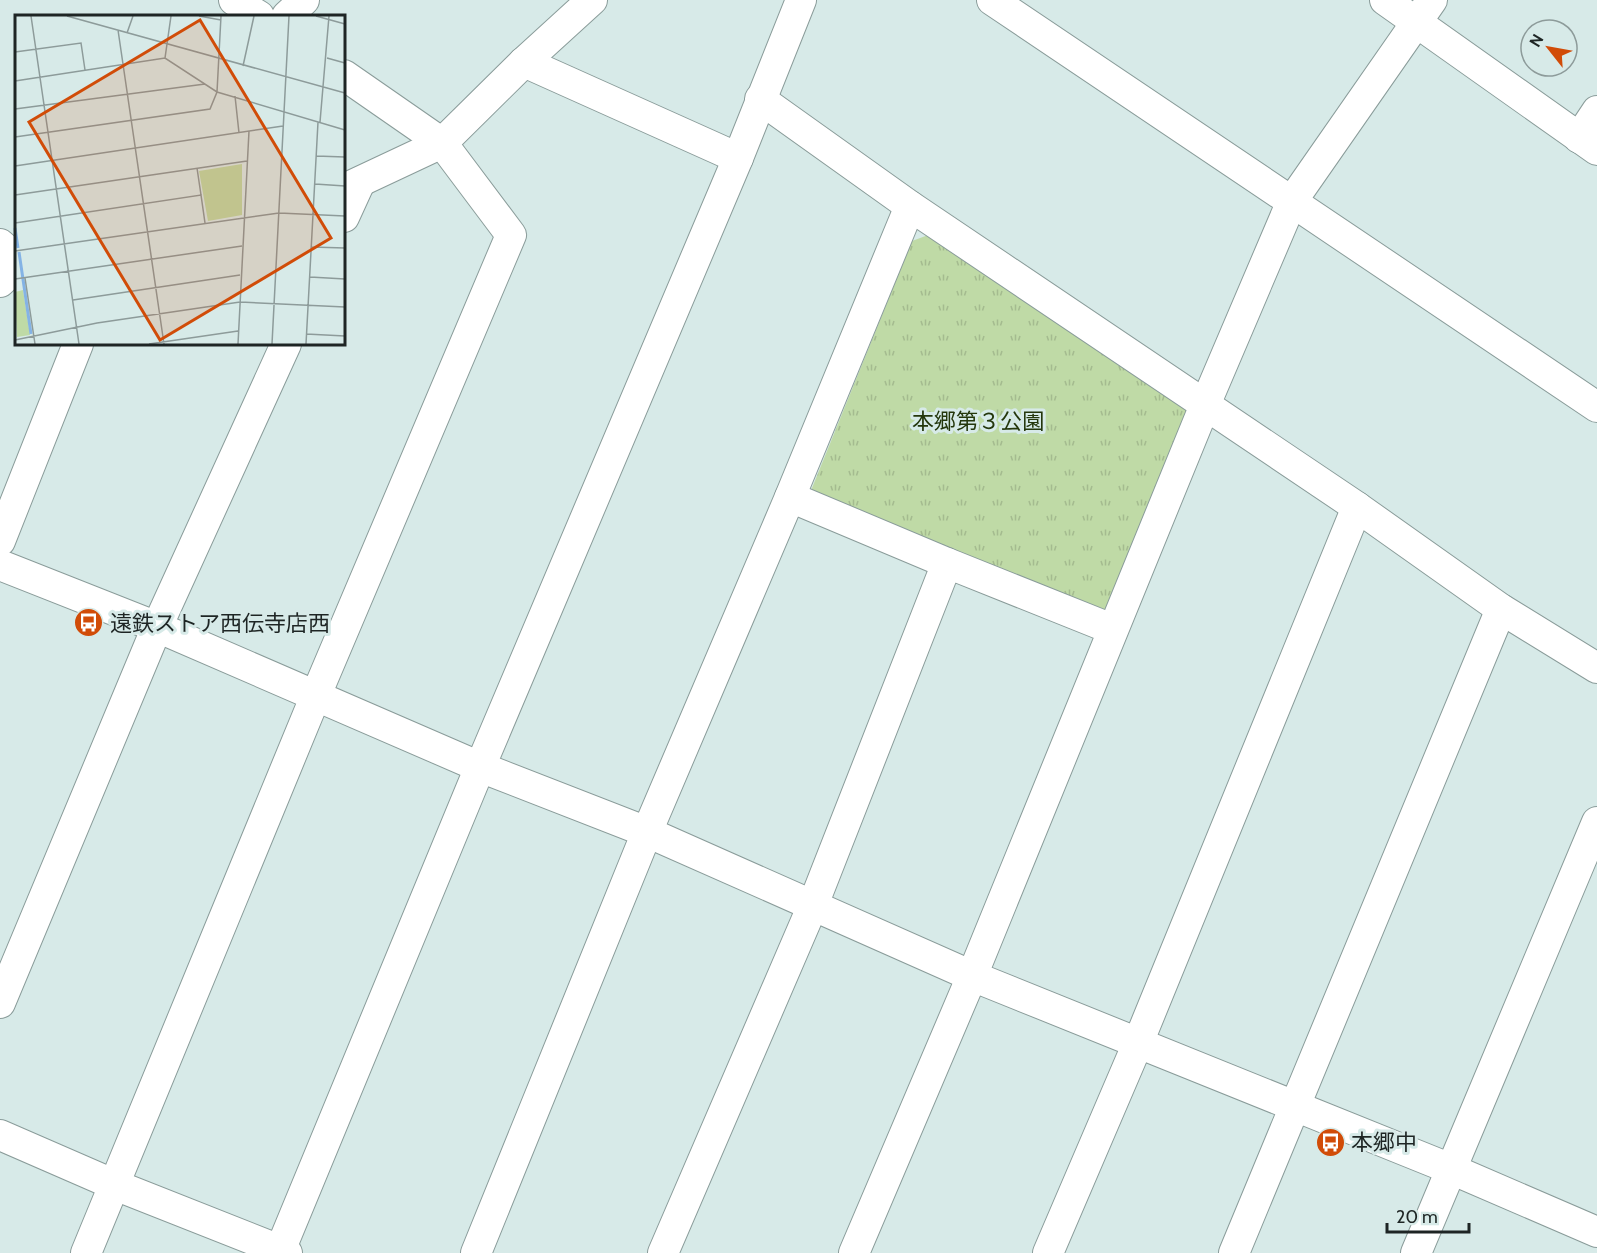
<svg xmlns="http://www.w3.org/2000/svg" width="1597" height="1253" font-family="Cabin,'Noto Sans JP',sans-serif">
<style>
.park{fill:url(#park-tufts)}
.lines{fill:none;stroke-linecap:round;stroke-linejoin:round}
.minor-casing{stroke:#8a9c9a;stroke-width:32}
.minor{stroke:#fff;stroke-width:30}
.labels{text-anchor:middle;stroke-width:6;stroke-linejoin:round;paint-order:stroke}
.park-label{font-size:22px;fill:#24370c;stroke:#d7eae8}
.poi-label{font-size:22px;fill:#1e2524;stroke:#d7eae8;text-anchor:start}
.inset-river{fill:none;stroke:#84b3e5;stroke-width:3}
.inset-road{fill:none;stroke:#8d9b9a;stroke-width:1.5}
.view{fill:#d14c08;fill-opacity:0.15;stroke:#d14c08;stroke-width:3}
.inset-edge{fill:none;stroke:#1e2524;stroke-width:3}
</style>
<defs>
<pattern id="park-tufts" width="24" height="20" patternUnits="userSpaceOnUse" patternTransform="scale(1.5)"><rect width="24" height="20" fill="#bfdaa6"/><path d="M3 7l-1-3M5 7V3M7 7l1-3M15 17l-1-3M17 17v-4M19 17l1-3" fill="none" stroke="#a4bb8f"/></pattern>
</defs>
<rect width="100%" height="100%" fill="#d7eae8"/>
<polygon class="park" points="931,234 1186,407 1191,426 1106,610 810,493 912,241"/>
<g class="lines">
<defs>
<g id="minor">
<polyline points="234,0 259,16"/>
<polyline points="992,0 1597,407"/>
<polyline points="1385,0 1597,150"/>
<polyline points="287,16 304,0"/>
<polyline points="524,62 738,158"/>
<polyline points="760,99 910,206 1357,507 1501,609 1597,668"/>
<polyline points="1579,138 1597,111"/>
<polyline points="344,189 442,143 524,62 592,0"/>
<polyline points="344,217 360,182"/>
<polyline points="0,244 16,258"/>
<polyline points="0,282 16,267"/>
<polyline points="790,497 947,563"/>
<polyline points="0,541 78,344"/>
<polyline points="0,565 157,627 480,767 647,832 972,976 1451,1169 1597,1232"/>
<polyline points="0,1003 157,627 286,344"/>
<polyline points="0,1135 115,1185 287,1253"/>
<polyline points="86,1253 316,695 511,235 442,143 344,75"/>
<polyline points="279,1253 480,767 738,158 801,0"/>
<polyline points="476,1253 647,832 790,497 910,206"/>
<polyline points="663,1253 813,905 947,563 1112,629"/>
<polyline points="854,1253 972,976 1205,405 1292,201 1432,0"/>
<polyline points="1048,1253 1138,1043 1357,507"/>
<polyline points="1234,1253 1501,609"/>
<polyline points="1416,1253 1597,822"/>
</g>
</defs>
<use href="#minor" class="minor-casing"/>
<use href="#minor" class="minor"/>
</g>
<defs>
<symbol id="bus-disc" viewBox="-11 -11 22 22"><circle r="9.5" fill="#d14c08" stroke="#d7eae8"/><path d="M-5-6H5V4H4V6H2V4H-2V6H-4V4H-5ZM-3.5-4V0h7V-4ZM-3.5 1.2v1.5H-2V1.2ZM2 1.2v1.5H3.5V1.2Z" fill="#fff"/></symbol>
</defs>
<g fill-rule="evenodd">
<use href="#bus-disc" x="72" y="606" width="33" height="33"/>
<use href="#bus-disc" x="1314" y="1126" width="33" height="33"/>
</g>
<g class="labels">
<g class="park-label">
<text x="978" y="429">本郷第３公園</text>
</g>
<g class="poi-label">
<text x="110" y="631">遠鉄ストア西伝寺店西</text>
<text x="1351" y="1150">本郷中</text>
</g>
</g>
<g transform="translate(15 15)">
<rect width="330" height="330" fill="#d7eae8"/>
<path d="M227,149V200L193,206L184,156ZM8,275L15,320L2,322L0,277Z" fill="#bfdaa6"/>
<path class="inset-river" d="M0,213L3,233M4,237L16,319"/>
<path class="inset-road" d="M16,1L64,329M52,1L330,78M184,1L206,5M301,1L330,9M103,15L149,329M112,18L118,1M0,37L66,28L70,55M150,43L156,1M312,43L330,48M228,51L239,1M0,66L150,43L202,77L330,115M220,81L224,118M0,94L190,69M305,107L314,1M0,122L195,94L202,77L206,1M301,141L330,142M0,151L268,111M182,153L186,180M300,169L330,171M0,180L232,146M0,208L186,180L190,208M296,232L330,233M0,236L264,198L330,201M295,262L330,264M10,263L20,329M0,264L227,231M58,285L225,260M291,319L330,321M0,325L82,308L225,287L330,292M134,329L223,316M223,329L234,116M257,329L274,1M291,329L303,107"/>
<path class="view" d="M185,5L316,223L145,325L14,107Z"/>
<rect width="330" height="330" class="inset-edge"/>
</g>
<g transform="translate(1549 48) rotate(301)"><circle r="28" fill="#d7eae8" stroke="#8d9b9a" stroke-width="1.5"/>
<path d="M0-4.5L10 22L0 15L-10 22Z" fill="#d14c08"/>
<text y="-9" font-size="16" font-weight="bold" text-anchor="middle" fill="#1e2524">N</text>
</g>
<path d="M1387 1223v9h82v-9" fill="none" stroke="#1e2524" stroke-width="3"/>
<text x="1396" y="1223" font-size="18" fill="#1e2524" stroke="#d7eae8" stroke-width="4.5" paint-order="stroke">20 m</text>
</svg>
